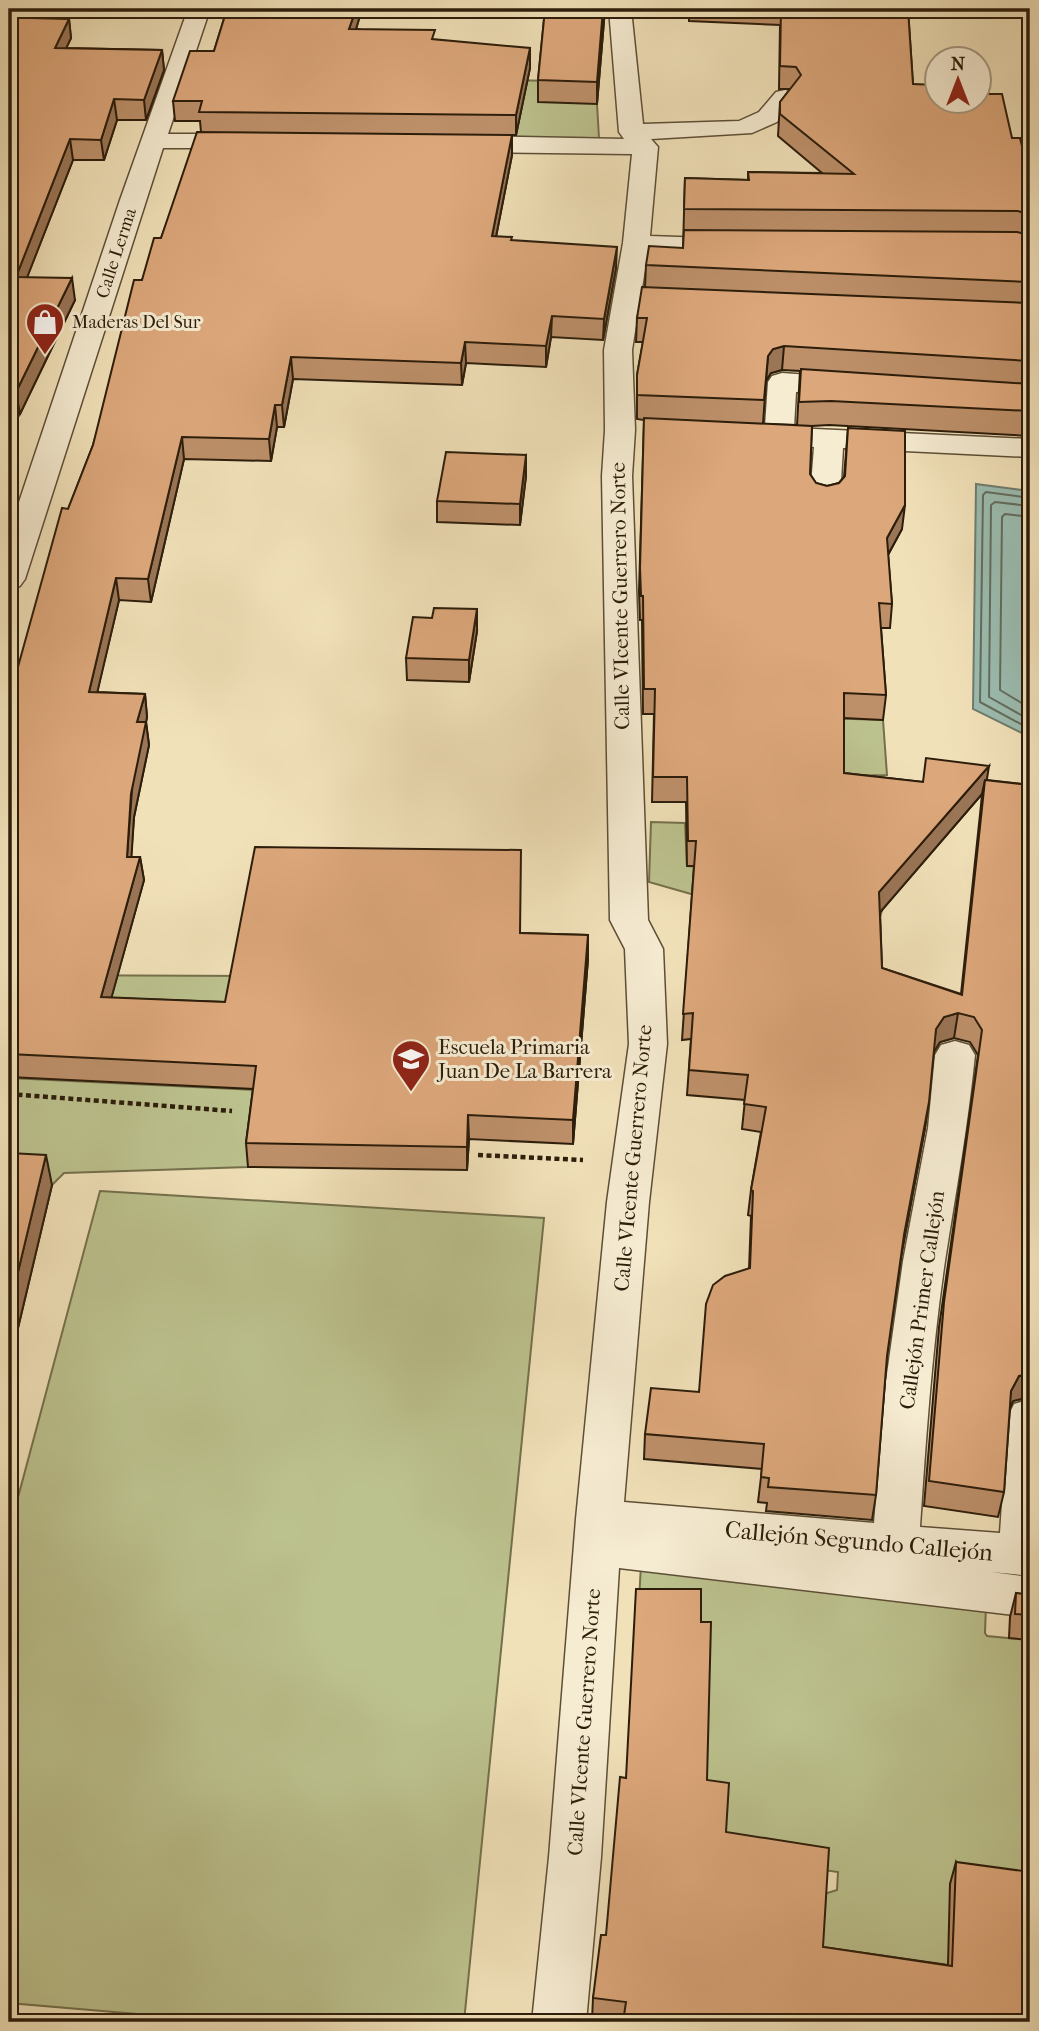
<svg xmlns="http://www.w3.org/2000/svg" width="1039" height="2031" font-family="'IM FELL French Canon',serif">
<style>
.green{fill:#bcc28e;stroke:#74704c;stroke-width:2}
.water{fill:#9bbdb1;stroke:#6f7d6f;stroke-width:2}
.lines{fill:none;stroke-linecap:round;stroke-linejoin:round}
.shore{stroke:#646d5e;stroke-width:2}
.minor-casing{stroke:#5d4e36;stroke-width:3}
.path{stroke:#2c1d0b;stroke-width:4.5;stroke-dasharray:5 3.5;stroke-linecap:butt}
.minor{fill:#f6ecd2;fill-rule:evenodd}
.wall{fill:#bd906a;stroke:#2c1d0b;stroke-width:2;fill-rule:evenodd}
.shaded-wall{fill:#9a7556;stroke:#2c1d0b;stroke-width:2}
.building{fill:#dca77b;stroke:#2c1d0b;stroke-width:2}
.labels{text-anchor:middle;stroke-width:6;stroke-linejoin:round;paint-order:stroke}
.far-street-label{font-size:18px;fill:#2c1d0b;stroke:#f6ecd2}
.far-poi-label{font-size:18px;fill:#2c1d0b;stroke:#f6ecd2;text-anchor:start}
.street-label{font-size:21px;fill:#2c1d0b;stroke:#f6ecd2}
.poi-label{font-size:21px;fill:#2c1d0b;stroke:#f6ecd2;text-anchor:start}
.near-street-label{font-size:24px;fill:#2c1d0b;stroke:#f6ecd2}
</style>
<rect width="100%" height="100%" fill="#f1e1b9"/>
<filter id="stains"><feTurbulence type="fractalNoise" baseFrequency=".00286" numOctaves="4"/><feColorMatrix values="0 0 0 0 .2 0 0 0 0 .09 0 0 0 0 .02 0 0 0 .5 -.17"/></filter>
<radialGradient id="worn" r=".72"><stop offset=".6" stop-color="#630" stop-opacity="0"/><stop offset="1" stop-color="#630" stop-opacity=".3"/></radialGradient>
<g class="green">
<polygon points="337,78 569,81 597,104 599,138 324,137"/>
<polygon points="763,716 883,720 887,775 842,776"/>
<polygon points="651,822 685,823 687,866 892,879 880,917 705,898 649,882"/>
<polygon points="9,975 270,976 261,1027 9,1017"/>
<polygon points="9,1078 258,1090 248,1167 64,1173 52,1185 9,1183"/>
<polygon points="100,1191 544,1218 464,2022 231,2022 9,2003 9,1531"/>
<polygon points="641,1564 986,1605 985,1633 987,1636 1030,1640 1030,1895 954,1885 955,1989 812,1968 824,1894 837,1890 838,1872 724,1856 705,1791 639,1601"/>
</g>
<polygon class="water" points="976,484 1030,491 1030,737 973,709"/>
<g class="lines">
<g class="shore">
<polyline points="1030,498 986,492 983,495 980,702 1030,729"/>
<polyline points="1030,506 995,502 991,505 989,697 1030,720"/>
<polyline points="1030,517 1005,514 1002,517 1000,690 1030,708"/>
</g>
<defs>
<g id="minor">
<polygon points="188,9 210,9 168,134 244,134 253,136 256,141 253,146 244,148 163,148 25,579 20,586 9,588 9,532 120,200"/>
<path d="M609,9H631L643,124L739,121L759,112L776,92L785,90L794,92L797,97L777,122L752,133L651,139L658,147L650,236L735,239L744,241L748,247L744,253L735,255L648,251L632,350L635,430L632,476L648,920L663,949L667,1044L649,1202L624,1502L874,1523L886,1381L903,1261L928,1128L935,1055L941,1045L955,1041L969,1045L975,1055C968,1126 956,1191 945,1261C932,1349 926,1438 920,1527L1000,1533L1008,1417L1014,1404L1030,1399V1572L1022,1575L991,1572L1030,1577V1617L619,1568L601,1857L586,2022H532L549,1857L576,1519L607,1202L629,1044L625,949L610,920L602,476L605,430L604,350L623,243L632,154L462,152L453,149L449,144L453,139L462,136L624,139L619,132Z"/>
<polygon points="782,373 852,378 862,381 866,387 862,393 852,396 796,392 794,428 1030,439 1030,457 843,448 840,498 836,504 825,507 814,504 810,498 814,447 748,441 743,435 748,429 765,426 768,382 772,376"/>
</g>
</defs>
<use href="#minor" class="minor-casing"/>
<g class="path">
<polyline points="9,1094 232,1111"/>
<polyline points="478,1155 583,1160"/>
</g>
<use href="#minor" class="minor"/>
</g>
<g class="wall">
<polygon points="9,9 46,18 69,19 71,38 66,48 162,50 164,70 146,120 117,120 104,160 73,160 27,277 75,300 20,414 16,414 9,430"/>
<polygon points="227,9 362,9 356,29 435,40 530,68 516,135 512,135 512,155 496,237 616,268 603,340 551,337 546,367 466,363 462,385 293,379 284,427 277,427 271,461 184,459 151,602 119,600 97,692 145,694 147,717 146,722 149,745 134,817 131,857 140,857 144,880 111,998 225,1002 520,933 588,935 588,959 573,1144 469,1139 467,1170 248,1167 246,1143 253,1089 9,1077 9,693 16,674 68,509 93,445 142,280 161,238 201,132 200,121 175,121 173,101 214,51"/>
<polygon points="545,9 605,9 597,104 538,102 538,80"/>
<path d="M632,9H908L913,84L984,94L1012,138L1030,179V436L829,425L812,426L810,474L816,483L827,486L839,483L844,477L848,428L902,529L888,555L892,604L890,628H881L886,695L883,720L844,718V773L923,782L987,780L1030,785V1397L1013,1401L1010,1408L1004,1492L998,1517L924,1506L939,1327L978,1055L970,1042L954,1038L940,1042L934,1052L925,1128L902,1252L887,1356L876,1495L872,1520L766,1511L767,1503L758,1502L762,1469L644,1459L645,1434L699,1392L749,1269L751,1216L748,1215L751,1190L761,1132L742,1129L745,1100L687,1095L691,1039L682,1040L694,866H687L686,802H652L654,714H643L642,620H640L639,592L644,420L637,419V375L643,342H636L637,318L645,287L646,265L683,248L685,178L748,180V172L822,173L778,136L780,102L790,89H779L780,25L689,21V15L634,11ZM782,370L800,371L797,425L763,424L766,381L771,373ZM982,794L981,805L961,994L882,968L880,912Z"/>
<polygon points="526,455 526,476 520,525 437,522 437,501"/>
<polygon points="477,631 469,682 407,680 406,658"/>
<polygon points="9,1153 52,1185 18,1328 9,1327"/>
<polygon points="1016,1593 1030,1595 1030,1640 1009,1638 1010,1617"/>
<polygon points="701,1622 707,1780 726,1832 823,1947 948,1965 950,1884 956,1862 1030,2022 614,2022 592,2020 593,1998 606,1935"/>
</g>
<g class="shaded-wall">
<polygon points="37,9 52,9 34,37 32,18"/>
<polygon points="356,9 362,9 350,49 349,29"/>
<polygon points="603,9 605,9 597,104 597,82"/>
<polygon points="69,19 71,38 57,68 55,48"/>
<polygon points="530,48 530,68 516,135 516,115"/>
<polygon points="162,50 164,70 146,120 144,100"/>
<polygon points="114,99 117,120 104,160 101,140"/>
<polygon points="512,135 512,155 492,257 492,236"/>
<polygon points="70,139 73,160 19,298 16,277"/>
<polygon points="617,247 616,268 603,340 604,319"/>
<polygon points="72,278 75,300 20,414 16,392"/>
<polygon points="552,316 551,337 546,367 546,346"/>
<polygon points="465,342 466,363 462,385 461,363"/>
<polygon points="784,346 782,370 771,373 766,381 768,356 773,349"/>
<polygon points="291,357 293,379 284,427 282,405"/>
<polygon points="13,392 16,414 9,430 9,400"/>
<polygon points="275,405 277,427 271,461 269,439"/>
<polygon points="182,437 184,459 151,602 148,579"/>
<polygon points="526,455 526,476 520,525 520,504"/>
<polygon points="905,505 902,529 884,562 887,538"/>
<polygon points="116,578 119,600 92,715 89,692"/>
<polygon points="477,609 477,631 469,682 469,660"/>
<polygon points="145,694 147,717 146,722 149,745 134,817 130,880 127,857 137,722"/>
<polygon points="989,766 985,791 985,780 982,794 876,917 879,892"/>
<polygon points="140,857 144,880 105,1021 101,997"/>
<polygon points="588,935 588,959 573,1144 573,1120"/>
<polygon points="958,1013 954,1038 940,1042 932,1055 936,1029 944,1017"/>
<polygon points="929,1102 925,1128 900,1261 904,1235"/>
<polygon points="468,1115 469,1139 467,1170 467,1147"/>
<polygon points="46,1155 52,1185 18,1328 12,1297"/>
<polygon points="1030,1374 1030,1397 1013,1401 1006,1416 1011,1391 1019,1376"/>
</g>
<g class="building">
<polygon points="9,9 37,9 32,18 69,19 55,48 162,50 144,100 114,99 101,140 70,139 16,277 72,278 16,392 13,392 9,400"/>
<polygon points="227,9 356,9 349,29 435,30 432,39 530,48 516,115 199,112 202,101 173,101 190,51 214,51"/>
<polygon points="545,9 603,9 597,82 538,80"/>
<polygon points="781,9 908,9 913,84 937,85 937,102 979,102 979,85 982,85 984,94 1002,94 1012,138 1020,138 1030,179 1030,215 1018,211 684,209 685,178 749,180 748,172 854,174 780,114 780,102 801,75 796,67 780,66"/>
<polygon points="197,132 512,135 492,236 512,237 511,240 617,247 604,319 552,316 546,346 465,342 461,363 291,357 282,405 275,405 269,439 182,437 148,579 116,578 89,692 145,694 137,722 146,722 131,794 127,857 140,857 101,997 225,1002 255,847 521,850 520,933 588,935 573,1120 468,1115 467,1147 246,1143 256,1066 9,1054 9,693 14,674 16,674 62,508 68,509 93,445 134,280 142,280 154,238 161,238"/>
<polygon points="684,230 1017,232 1030,235 1030,282 646,265 649,246 683,248"/>
<polygon points="642,287 1030,303 1030,361 784,346 773,349 768,356 764,400 637,395 637,375 647,318 637,318"/>
<polygon points="801,369 1030,384 1030,411 831,401 799,402"/>
<polygon points="644,418 812,426 810,474 816,483 827,486 839,483 845,476 848,428 905,431 905,505 887,538 892,604 879,603 886,695 844,693 844,773 923,782 926,758 989,766 879,892 882,968 962,995 985,780 1030,785 1030,1374 1019,1376 1011,1391 1004,1492 929,1481 944,1302 982,1030 974,1017 958,1013 944,1017 936,1029 929,1102 904,1235 887,1356 876,1495 768,1487 769,1478 761,1477 764,1444 645,1434 651,1388 699,1392 706,1304 713,1285 725,1276 750,1268 753,1191 751,1190 766,1107 744,1104 748,1075 689,1070 693,1013 683,1014 696,841 688,841 687,777 653,777 655,689 644,689 643,596 641,596 640,568"/>
<polygon points="446,452 526,455 520,504 437,501"/>
<polygon points="434,608 477,609 469,660 406,658 413,617 432,618"/>
<polygon points="9,1153 46,1155 12,1297 9,1297"/>
<polygon points="636,1589 701,1589 701,1622 711,1622 707,1780 729,1783 726,1832 829,1848 823,1947 952,1966 956,1862 1030,1872 1030,2022 623,2022 626,2002 593,1998 601,1935 606,1935 620,1777 626,1778"/>
<polygon points="1016,1593 1030,1595 1030,1615 1015,1614"/>
</g>
<defs>
<symbol id="shop-pin" viewBox="-11 -11 22 30"><path d="M0 17L-7.5 6A9.5 9.5 0 1 1 7.5 6Z" fill="#8f2418" stroke="#f6ecd2"/><path d="M-5-2.5h2.3a2.7 3.5 0 0 1 5.4 0H5L5.5 6h-11ZM-1.5-2.5h3a1.5 2.3 0 0 0-3 0Z" fill="#fff"/></symbol>
<symbol id="school-pin" viewBox="-11 -11 22 30"><path d="M0 17L-7.5 6A9.5 9.5 0 1 1 7.5 6Z" fill="#8f2418" stroke="#f6ecd2"/><path d="M0-5L7-2L0 1L-7-2ZM-4 1L0 2.5L4 1V4Q0 6-4 4Z" fill="#fff"/></symbol>
</defs>
<g fill-rule="evenodd">
<use href="#shop-pin" x="23" y="300" width="44" height="60"/>
<use href="#school-pin" x="389" y="1037" width="44" height="60"/>
</g>
<g class="labels">
<g class="far-street-label">
<text transform="translate(116 253) rotate(-72)" y="6">Calle Lerma</text>
</g>
<g class="far-poi-label">
<text x="72" y="328">Maderas Del Sur</text>
</g>
<g class="street-label">
<text transform="translate(620 596) rotate(-91)" y="7">Calle VIcente Guerrero Norte</text>
<text transform="translate(633 1158) rotate(-85)" y="7">Calle VIcente Guerrero Norte</text>
<text transform="translate(922 1300) rotate(-82)" y="7">Callejón Primer Callejón</text>
<text transform="translate(584 1722) rotate(-86)" y="7">Calle VIcente Guerrero Norte</text>
</g>
<g class="poi-label">
<text x="438" y="1054">Escuela Primaria<tspan x="438" dy="24">Juan De La Barrera</tspan></text>
</g>
<g class="near-street-label">
<text transform="translate(859 1541) rotate(5)" y="8">Callejón Segundo Callejón</text>
</g>
</g>
<rect width="1039" height="2031" fill="none" stroke="#f1e1b9" stroke-width="35"/>
<rect x="10" y="10" width="1018" height="2010" fill="none" stroke="#2c1d0b" stroke-width="3.5"/>
<rect x="18" y="18" width="1004" height="1996" fill="none" stroke="#2c1d0b" stroke-width="2"/>
<g transform="translate(958 80)"><circle r="33" fill="#f6ecd2" stroke="#a59982" stroke-width="2"/>
<path d="M0-5L12 26L0 18L-12 26Z" fill="#8f2418"/>
<text y="-10" font-size="19" font-weight="bold" text-anchor="middle" fill="#2c1d0b">N</text>
</g>
<rect width="100%" height="100%" filter="url(#stains)"/>
<rect width="100%" height="100%" fill="url(#worn)"/>
</svg>
